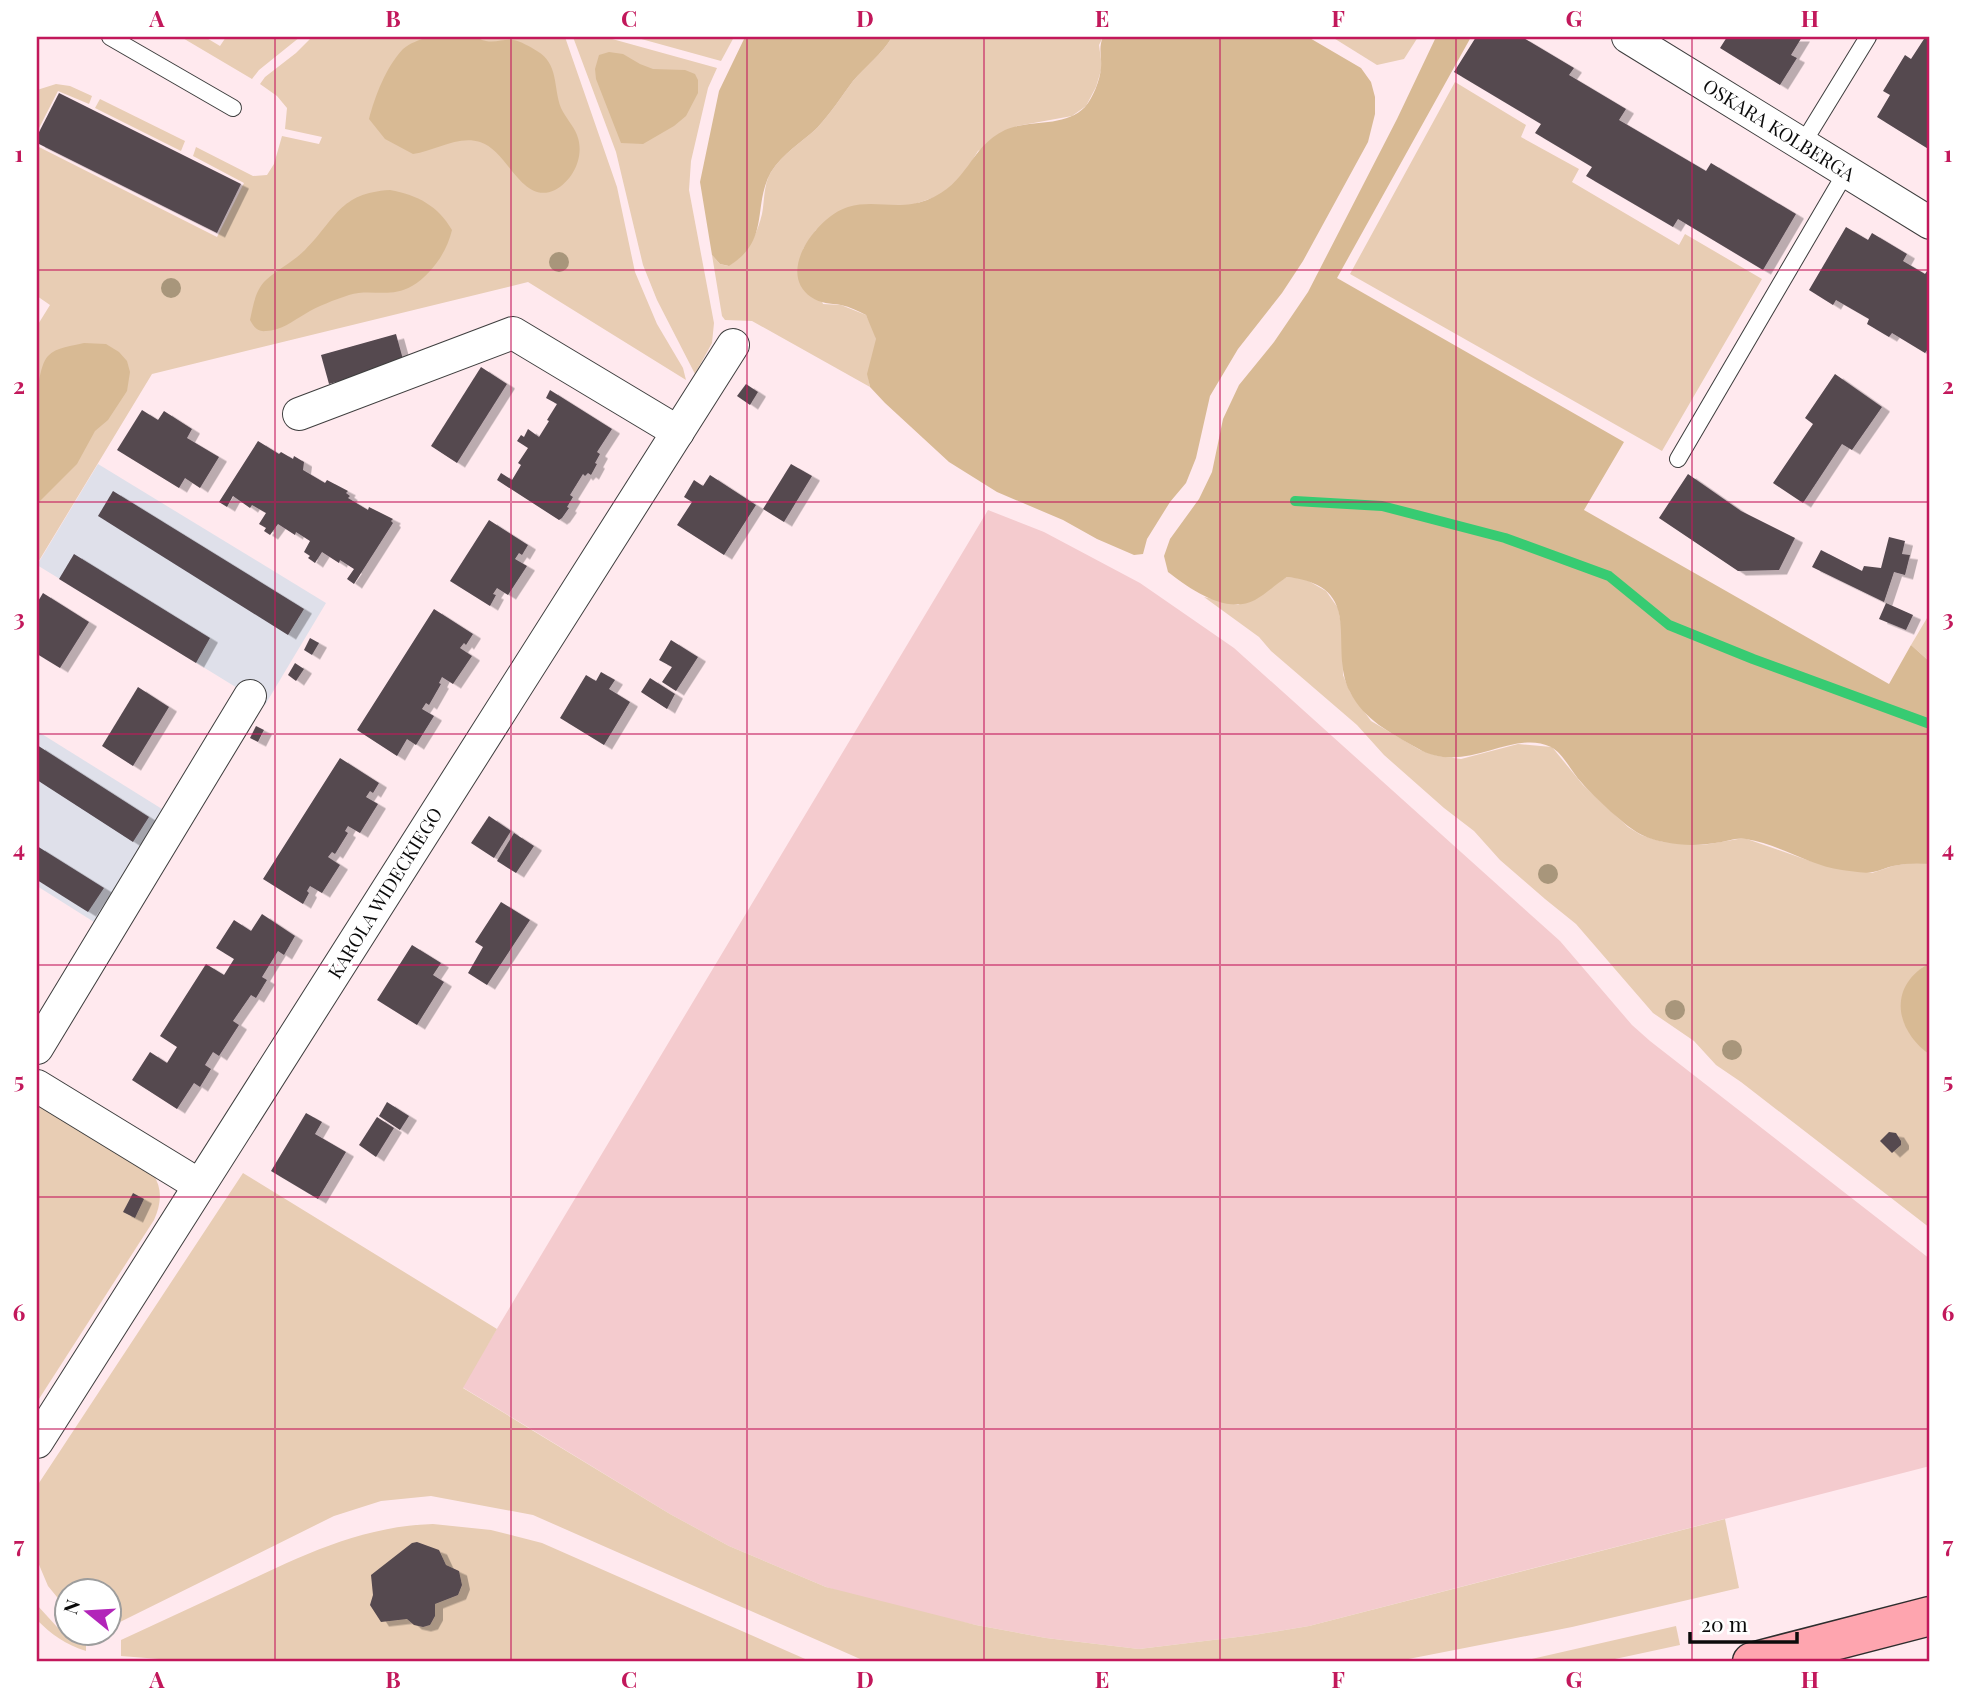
<svg xmlns="http://www.w3.org/2000/svg" width="1967" height="1699" font-family="'Playfair Display',serif">
<style>
.industrial{fill:#dfe0ea}
.farmland{fill:#f4cbce}
.green{fill:#e8cdb4}
.forest{fill:#d8ba94}
.lines{fill:none;stroke-linecap:round;stroke-linejoin:round}
.stream{stroke:#37cb72;stroke-width:10}
.building{fill:#54484f;filter:url(#shadow)}
.lane-casing{stroke:#3e3e3e;stroke-width:18}
.street-casing{stroke:#3e3e3e;stroke-width:34}
.secondary-casing{stroke:#2d2d2d;stroke-width:41}
.lane{stroke:#fff;stroke-width:16}
.street{stroke:#fff;stroke-width:32}
.secondary{stroke:#fea5af;stroke-width:38}
.tree{fill:#a8967b}
.grid{fill:none;stroke:#c2185b;stroke-width:2;stroke-opacity:0.55}
.labels{text-anchor:middle;stroke-width:7;stroke-linejoin:round;paint-order:stroke}
.street-label{font-size:19px;fill:#0b0b0b;stroke:#fff}
.neatline{fill:none;stroke:#c2185b;stroke-width:2.5}
.grid-label{font-size:23px;text-anchor:middle;font-weight:bold;fill:#c2185b}
</style>
<defs>
<filter id="shadow"><feDropShadow dx="8" dy="4.5" stdDeviation="0" flood-color="#0004"/></filter>
</defs>
<rect width="100%" height="100%" fill="#ffe9ee"/>
<g class="industrial">
<polygon points="98,464 326,603 265,705 37,565"/>
<polygon points="37,731 162,809 94,922 37,886"/>
</g>
<polygon class="farmland" points="988,510 1044,532 1140,583 1234,648 1560,941 1632,1025 1650,1041 1930,1259 1930,1466 1309,1626 1254,1635 1139,1649 1046,1638 976,1625 883,1605 826,1587 729,1546 670,1514 462,1387"/>
<g class="green">
<polygon points="181,37 205,37 220,46 226,37 300,37 259,70 252,79"/>
<polygon points="312,37 565,37 617,187 635,272 657,324 683,368 686,380 528,282 152,374 37,564 37,326 50,305 37,296 37,146 217,237 244,183 193,156 196,147 253,176 267,175 274,164 282,136 319,144 322,137 285,129 287,108 277,96 260,84 265,77 296,53"/>
<polygon points="573,37 605,37 717,68 708,88 691,161 689,190 714,323 712,343 695,374 657,300 643,265 616,152"/>
<polygon points="634,37 734,37 721,61"/>
<path d="M892,37H1103L1099,45L1102,67L1096,87L1086,106L1072,116L1017,126L978,151L965,172L952,186L938,196L909,206L873,205L816,230L803,249L823,304L841,305L866,315C870,323 877,333 876,342C874,360 865,367 870,387L752,321L725,320L722,316L712,255L720,264L728,266C747,255 757,235 762,214C765,199 763,186 771,172C783,153 801,143 817,128C831,113 841,97 853,81C866,66 882,54 892,37Z"/>
<polygon points="1332,37 1418,37 1404,59 1377,65"/>
<polygon points="1455,82 1526,125 1521,137 1579,169 1572,182 1679,245 1685,234 1762,279 1662,451 1350,274"/>
<polygon points="56,84 70,86 92,96 89,104 58,91 37,132 37,90"/>
<polygon points="100,99 185,141 181,151 95,108"/>
<polygon points="1287,577 1305,579 1326,591 1338,608 1342,629 1343,675 1350,692 1371,721 1420,750 1438,756 1461,759 1518,744 1552,747 1583,785 1628,827 1641,835 1663,842 1703,845 1744,838 1810,861 1872,873 1893,866 1916,862 1930,864 1930,963 1922,968 1927,1053 1930,1055 1930,1228 1741,1082 1716,1065 1694,1041 1653,1013 1576,924 1545,899 1500,860 1474,831 1444,808 1384,755 1357,725 1271,651 1259,637 1204,597 1238,605"/>
<polygon points="1930,613 1930,662 1911,645"/>
<path d="M37,1099L153,1174C163,1189 161,1204 154,1220L37,1402Z"/>
<polygon points="243,1173 497,1329 463,1388 670,1514 729,1546 826,1587 976,1625 1046,1638 1139,1649 1254,1635 1309,1626 1725,1519 1739,1588 1572,1627 1393,1662 867,1662 533,1515 431,1496 381,1501 334,1516 120,1622 109,1621 108,1590 66,1590 66,1608 48,1586 37,1560 37,1486"/>
<path d="M433,1524L491,1530L542,1543L812,1662H197L121,1656V1640C162,1621 203,1602 244,1583C305,1554 364,1526 433,1524Z"/>
<path d="M37,1605L58,1628L86,1644V1651C66,1645 51,1634 37,1620Z"/>
<polygon points="1676,1626 1680,1645 1601,1662 1518,1662"/>
</g>
<g class="forest">
<path d="M428,37C443,37 462,33 476,37C482,39 480,40 486,41C495,43 504,39 513,40C520,41 531,47 537,51C559,64 553,87 561,108C565,117 573,125 577,135C585,155 574,180 555,190C521,206 508,150 480,142C458,135 435,151 413,154L385,139L369,119C375,96 386,67 403,49C410,43 419,40 428,37Z"/>
<path d="M745,37H892C882,54 866,66 853,81C841,97 831,113 817,128C801,143 783,153 771,172C752,206 771,240 729,266L720,264L712,255L700,182L719,91Z"/>
<path d="M1103,37H1308L1361,68L1371,82L1375,97V114L1368,142L1303,261L1282,293L1238,349L1210,396L1196,458L1186,483L1170,502L1147,539L1143,554L1134,555L1097,539L1063,520L997,492L949,462L885,403L870,387L867,374L876,339L866,315C858,311 850,307 841,305C830,303 821,304 811,297C775,272 818,216 848,207C875,199 898,211 927,200C969,184 969,147 1005,130C1029,119 1065,128 1085,107C1093,98 1100,80 1101,68C1102,56 1098,48 1103,37Z"/>
<path d="M1436,37H1471L1337,278L1624,442L1584,510L1889,684L1911,645L1930,662V864C1918,863 1906,863 1893,866C1887,867 1880,871 1873,872C1864,874 1851,871 1842,870C1808,865 1779,844 1746,839C1737,837 1725,842 1715,843C1692,847 1664,845 1642,835C1628,829 1593,796 1582,783C1572,773 1564,754 1551,747C1511,728 1466,777 1417,748C1391,733 1364,720 1350,692C1327,646 1368,586 1287,577C1276,584 1266,594 1255,600C1226,615 1190,589 1168,572L1164,556L1170,539L1199,499L1212,472L1223,419L1239,385L1274,342L1308,292L1397,119Z"/>
<polygon points="609,52 623,54 640,64 653,69 685,70 695,74 698,80 698,93 686,116 674,126 643,144 621,143 596,79 595,69 599,55"/>
<path d="M390,190C418,195 438,206 452,230C447,252 431,275 412,286C389,299 371,288 349,295C334,300 318,306 305,314C293,321 280,331 266,331C257,332 254,327 250,320C253,307 255,290 266,280C278,269 293,262 305,250C336,219 339,193 390,190Z"/>
<path d="M84,343L106,344L119,352L127,361L130,372L127,391L108,420L95,431L77,464L37,504C37,475 30,375 48,356C56,347 73,346 84,343Z"/>
<path d="M1930,963V1055C1895,1030 1887,986 1930,963Z"/>
</g>
<g class="lines">
<polyline class="stream" points="1295,501 1382,506 1505,538 1609,576 1669,625 1753,659 1930,724"/>
</g>
<g class="building">
<polygon points="1476,37 1522,37 1574,68 1569,75 1626,109 1619,120 1706,171 1711,163 1796,214 1763,270 1678,219 1673,227 1586,176 1592,167 1535,133 1541,124 1454,72"/>
<polygon points="1727,37 1802,37 1791,55 1797,58 1780,85 1720,48"/>
<polygon points="1920,37 1930,37 1930,150 1877,117 1890,95 1883,91 1905,55 1911,59 1924,39"/>
<polygon points="59,93 241,184 217,233 37,143 37,136"/>
<polygon points="1846,227 1868,240 1872,233 1907,254 1903,261 1925,274 1929,268 1930,269 1930,351 1928,349 1925,353 1892,333 1889,337 1867,324 1869,319 1836,300 1833,305 1809,290"/>
<polygon points="396,334 404,363 329,384 321,355"/>
<polygon points="481,367 507,384 457,463 431,446"/>
<polygon points="1835,374 1882,407 1852,450 1842,444 1803,503 1773,483 1813,424 1805,418"/>
<polygon points="746,384 758,392 750,405 737,396"/>
<polygon points="550,390 612,429 597,452 600,454 595,463 597,464 591,475 588,473 585,476 583,474 570,495 573,497 567,507 569,508 562,518 559,520 497,480 501,473 512,480 521,465 518,463 528,448 517,441 521,435 524,437 528,429 539,437 549,421 547,420 557,404 546,398"/>
<polygon points="142,410 158,420 164,411 192,429 187,438 219,457 200,488 185,478 179,488 117,450"/>
<polygon points="258,441 279,454 281,452 293,459 294,456 304,462 303,470 325,483 327,480 348,491 346,493 350,496 348,498 368,510 369,507 393,519 391,521 393,523 354,584 347,579 354,569 340,560 339,563 322,552 315,563 308,558 310,556 304,552 310,541 296,532 295,535 278,524 270,535 264,531 266,528 259,524 266,513 252,505 250,508 233,496 227,507 219,502"/>
<polygon points="791,464 812,476 784,522 763,509"/>
<polygon points="1688,474 1741,511 1795,538 1779,570 1738,571 1659,518"/>
<polygon points="710,475 756,505 724,555 677,525 692,502 684,497 694,480 703,486"/>
<polygon points="113,491 304,609 288,635 98,516"/>
<polygon points="489,520 528,545 522,555 519,553 515,559 527,566 508,595 497,588 493,594 496,595 490,606 450,581"/>
<polygon points="1889,537 1905,541 1902,554 1910,555 1905,575 1894,572 1884,602 1812,567 1821,550 1862,571 1864,566 1881,568"/>
<polygon points="74,554 210,638 196,663 59,579"/>
<polygon points="43,593 89,622 60,668 37,654 37,603"/>
<polygon points="1886,603 1913,615 1906,630 1879,619"/>
<polygon points="434,609 473,634 466,645 464,643 460,648 472,656 453,684 442,677 439,683 441,684 429,705 426,703 422,709 434,716 416,745 407,739 397,756 357,730"/>
<polygon points="310,638 319,643 312,655 304,650"/>
<polygon points="671,640 698,657 676,691 662,682 672,667 659,660"/>
<polygon points="295,663 304,669 296,681 288,675"/>
<polygon points="601,672 615,680 609,689 630,702 604,745 560,718 586,675 596,681"/>
<polygon points="650,678 675,694 667,709 641,692"/>
<polygon points="138,687 169,707 133,766 102,746"/>
<polygon points="256,726 264,730 258,742 250,738"/>
<polygon points="37,745 149,817 133,842 37,780"/>
<polygon points="340,758 379,783 373,793 370,791 366,797 378,804 360,833 348,826 345,831 348,833 335,854 332,852 328,857 340,865 322,893 310,886 307,891 309,893 303,904 263,879"/>
<polygon points="489,816 511,831 494,858 471,843"/>
<polygon points="514,833 534,846 516,873 497,861"/>
<polygon points="37,846 104,888 88,912 37,880"/>
<polygon points="501,902 530,920 487,985 468,973 483,947 475,942"/>
<polygon points="262,914 295,936 284,955 278,951 262,977 267,980 256,998 251,995 233,1021 239,1025 219,1056 213,1052 205,1065 211,1069 200,1087 194,1083 177,1109 132,1080 150,1052 167,1063 177,1047 160,1036 206,964 224,975 234,959 216,948 234,920 251,931"/>
<polygon points="412,945 441,963 433,975 444,982 417,1025 377,1000"/>
<polygon points="387,1102 409,1116 400,1130 379,1116"/>
<polygon points="306,1113 322,1122 315,1134 346,1152 318,1199 271,1171"/>
<polygon points="377,1117 394,1128 376,1157 359,1145"/>
<polygon points="1889,1132 1896,1133 1901,1141 1901,1145 1892,1153 1880,1141"/>
<polygon points="133,1193 144,1199 135,1218 123,1212"/>
<polygon points="417,1542 439,1550 446,1565 459,1571 462,1585 458,1595 435,1604 435,1616 430,1625 423,1627 414,1625 407,1619 381,1622 370,1605 373,1595 371,1575 412,1543"/>
</g>
<g class="lines">
<defs>
<g id="lane">
<polyline points="110,37 233,108"/>
<polyline points="1803,143 1868,37"/>
<polyline points="1678,459 1846,172"/>
</g>
<g id="street">
<polyline points="1628,37 1930,223"/>
<polyline points="299,414 513,333 678,432"/>
<polyline points="37,1048 250,696"/>
<polyline points="37,1086 199,1185"/>
<polyline points="37,1442 733,345"/>
</g>
<polyline id="secondary" points="1752,1662 1930,1616"/>
</defs>
<use href="#lane" class="lane-casing"/>
<use href="#street" class="street-casing"/>
<use href="#secondary" class="secondary-casing"/>
<use href="#lane" class="lane"/>
<use href="#street" class="street"/>
<use href="#secondary" class="secondary"/>
</g>
<g class="tree">
<circle cx="559" cy="262" r="10"/>
<circle cx="171" cy="288" r="10"/>
<circle cx="1548" cy="874" r="10"/>
<circle cx="1675" cy="1010" r="10"/>
<circle cx="1732" cy="1050" r="10"/>
</g>
<path class="grid" d="M275,37V1662M511,37V1662M747,37V1662M984,37V1662M1220,37V1662M1456,37V1662M1692,37V1662M37,270H1930M37,502H1930M37,734H1930M37,965H1930M37,1197H1930M37,1429H1930"/>
<g class="labels">
<g class="street-label">
<text transform="translate(1779 130) rotate(32)" y="7">OSKARA KOLBERGA</text>
<text transform="translate(385 893) rotate(-58)" y="7">KAROLA WIDECKIEGO</text>
</g>
</g>
<rect width="1967" height="1699" fill="none" stroke="#ffffff" stroke-width="77"/>
<g transform="translate(88 1612) rotate(288)"><circle r="33" fill="#ffffff" stroke="#9d9d9d" stroke-width="2"/>
<path d="M0-5L12 26L0 18L-12 26Z" fill="#b225b9"/>
<text y="-10" font-size="19" font-weight="bold" text-anchor="middle" fill="#0b0b0b">N</text>
</g>
<path d="M1690 1632v10h107v-10" fill="none" stroke="#0b0b0b" stroke-width="3.5"/>
<text x="1701" y="1632" font-size="21" fill="#0b0b0b" stroke="#ffffff" stroke-width="5" paint-order="stroke">20 m</text>
<rect x="38" y="38" width="1890" height="1622" class="neatline"/>
<g class="grid-label">
<text x="157" y="27">A</text>
<text x="393" y="27">B</text>
<text x="629" y="27">C</text>
<text x="865" y="27">D</text>
<text x="1102" y="27">E</text>
<text x="1338" y="27">F</text>
<text x="1574" y="27">G</text>
<text x="1810" y="27">H</text>
<text x="19" y="162">1</text>
<text x="1948" y="162">1</text>
<text x="19" y="394">2</text>
<text x="1948" y="394">2</text>
<text x="19" y="626">3</text>
<text x="1948" y="626">3</text>
<text x="19" y="857">4</text>
<text x="1948" y="857">4</text>
<text x="19" y="1089">5</text>
<text x="1948" y="1089">5</text>
<text x="19" y="1321">6</text>
<text x="1948" y="1321">6</text>
<text x="19" y="1553">7</text>
<text x="1948" y="1553">7</text>
<text x="157" y="1688">A</text>
<text x="393" y="1688">B</text>
<text x="629" y="1688">C</text>
<text x="865" y="1688">D</text>
<text x="1102" y="1688">E</text>
<text x="1338" y="1688">F</text>
<text x="1574" y="1688">G</text>
<text x="1810" y="1688">H</text>
</g>
</svg>
